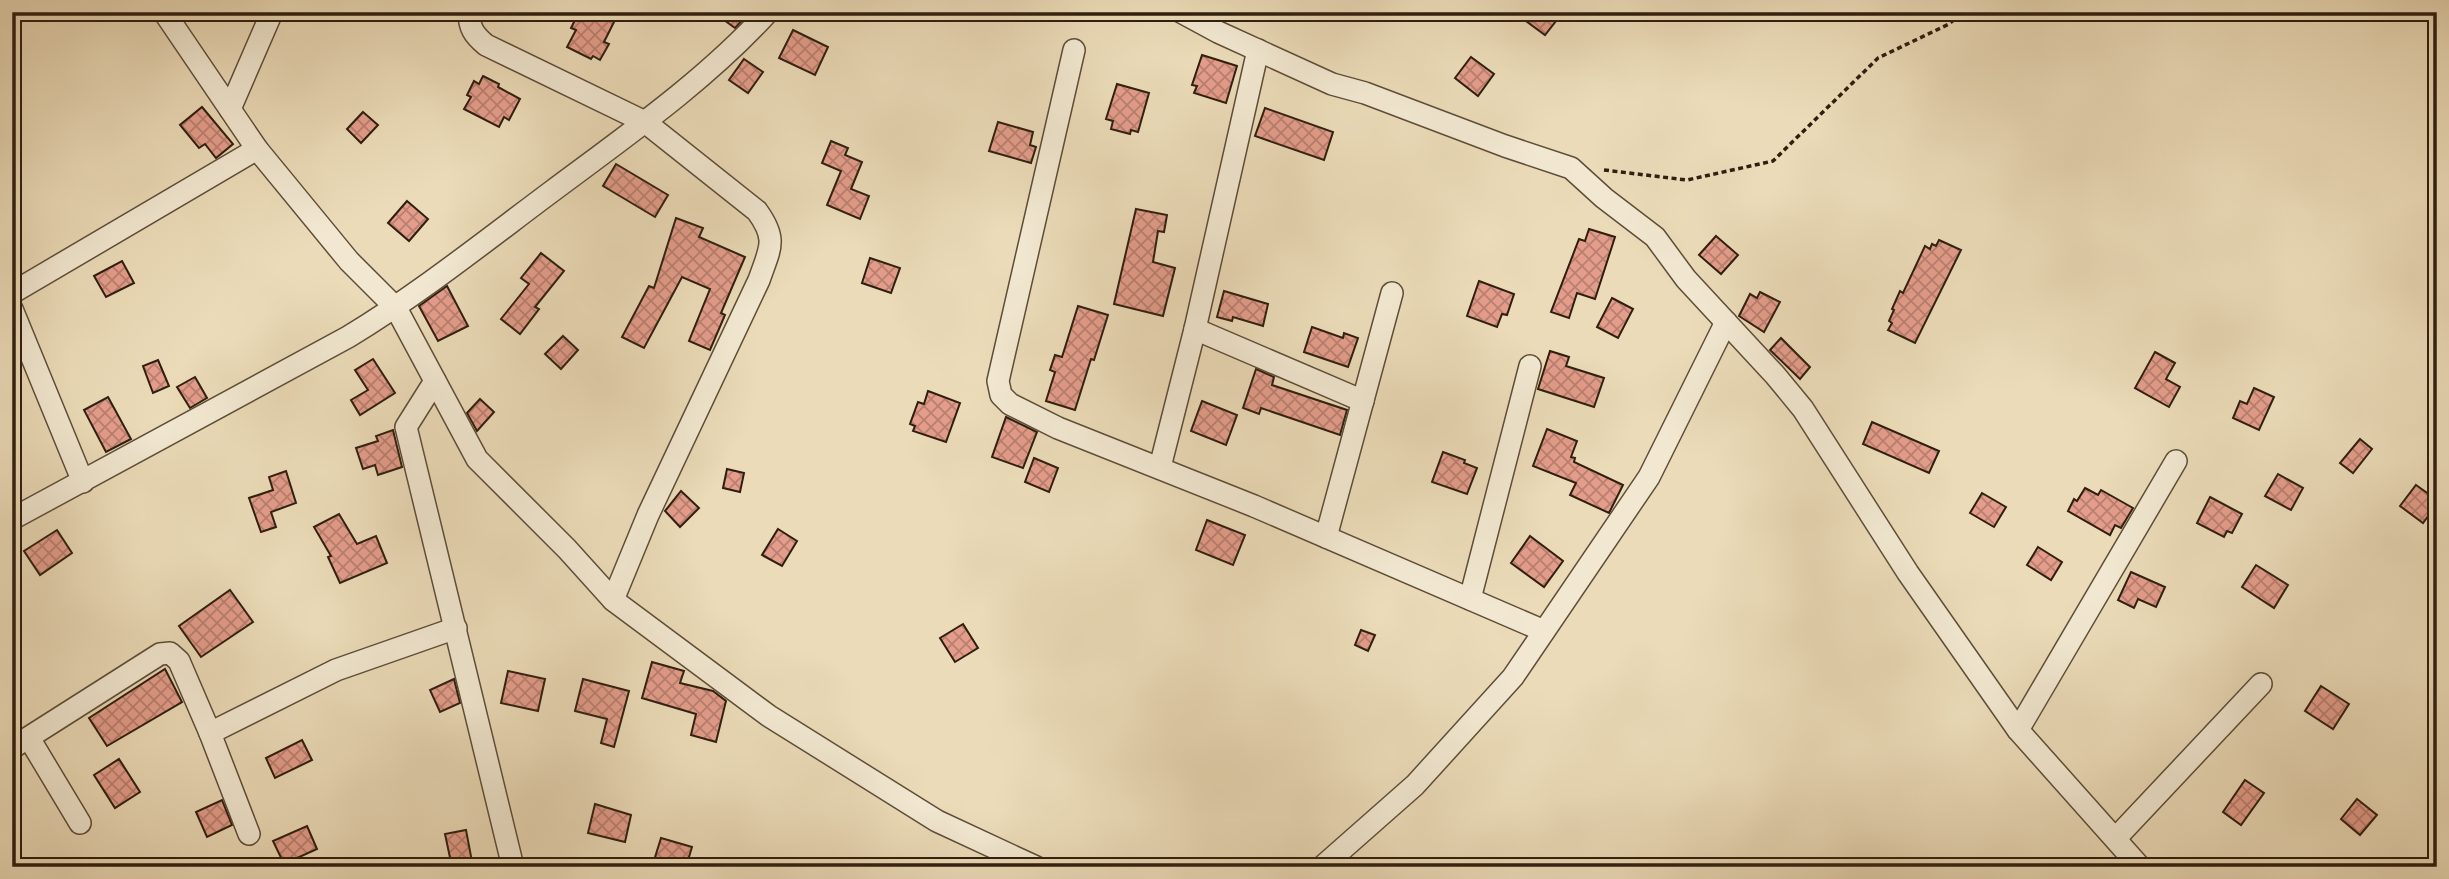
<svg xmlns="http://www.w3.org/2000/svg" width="2449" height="879" font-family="'IM FELL French Canon',serif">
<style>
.building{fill:url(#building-cross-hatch);stroke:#2f1e0f;stroke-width:2}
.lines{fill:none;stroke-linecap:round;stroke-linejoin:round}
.minor-casing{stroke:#5e4d39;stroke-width:24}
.path{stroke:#2f1e0f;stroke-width:3.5;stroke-dasharray:5 3.5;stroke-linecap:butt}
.minor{stroke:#f2e8d1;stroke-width:21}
</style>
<defs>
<pattern id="building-cross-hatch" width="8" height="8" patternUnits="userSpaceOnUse" patternTransform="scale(1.75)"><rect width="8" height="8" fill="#e49d8b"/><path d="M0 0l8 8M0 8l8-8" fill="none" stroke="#b97f70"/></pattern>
</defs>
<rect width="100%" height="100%" fill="#ebdbb8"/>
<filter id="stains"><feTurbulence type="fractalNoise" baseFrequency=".00286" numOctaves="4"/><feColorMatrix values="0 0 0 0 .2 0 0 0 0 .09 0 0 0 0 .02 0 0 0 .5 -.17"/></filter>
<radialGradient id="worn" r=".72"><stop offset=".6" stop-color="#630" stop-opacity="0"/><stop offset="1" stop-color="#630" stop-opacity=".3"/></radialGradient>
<g class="building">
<polygon points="579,12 619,12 604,42 609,44 600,60 593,56 591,59 567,47 576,30 571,28"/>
<polygon points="713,12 750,12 735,28"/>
<polygon points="1533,12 1563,12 1545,35 1526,21"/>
<polygon points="793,30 828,47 815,75 779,58"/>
<polygon points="1202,55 1237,66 1226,103 1194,93 1197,86 1192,85"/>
<polygon points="1471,57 1494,74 1478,96 1455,78"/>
<polygon points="744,59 763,72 748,93 729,80"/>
<polygon points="483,76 499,84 498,87 520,99 509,120 504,117 499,127 464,109 471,97 467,95 474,81 479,84"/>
<polygon points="1117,84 1149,93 1138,132 1131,130 1130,134 1111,129 1113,121 1106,119"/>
<polygon points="202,107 233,144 216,158 205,144 199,148 180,125"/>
<polygon points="1265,108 1333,132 1324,160 1255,136"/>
<polygon points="363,112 378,125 361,143 347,129"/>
<polygon points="998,122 1033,132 1030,145 1036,147 1031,163 989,151"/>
<polygon points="831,141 848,148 845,155 862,162 851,189 869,196 860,219 827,205 841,171 822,163"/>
<polygon points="616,164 668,195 655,217 603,186"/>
<polygon points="407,201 428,219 409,241 388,223"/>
<polygon points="1136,209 1167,215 1164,232 1158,231 1153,262 1175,268 1163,316 1114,304"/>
<polygon points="676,218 703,228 699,237 745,257 721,313 725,315 710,350 689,341 710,289 682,277 644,348 622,337 649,286 654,288"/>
<polygon points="1589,229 1615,237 1595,299 1577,293 1569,318 1551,312 1579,239 1585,241"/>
<polygon points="1716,236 1738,255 1721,274 1699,255"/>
<polygon points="1939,240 1961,250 1915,343 1888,330 1892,323 1889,321 1894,310 1892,309 1900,291 1903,293 1925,246 1930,249 1932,244 1936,246"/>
<polygon points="541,253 564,271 535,307 539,309 520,334 501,319 529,284 521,278"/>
<polygon points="870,258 900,268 891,293 862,283"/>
<polygon points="122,261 134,283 106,297 94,276"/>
<polygon points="1479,281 1514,294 1507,315 1502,314 1497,327 1467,316"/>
<polygon points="447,286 468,326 438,341 419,306"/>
<polygon points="1224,291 1268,304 1263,326 1233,317 1232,321 1217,317"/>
<polygon points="1760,292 1780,302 1764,332 1739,316 1750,294 1757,298"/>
<polygon points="1612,298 1633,309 1618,338 1597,327"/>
<polygon points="1078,306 1108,315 1094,360 1091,359 1075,410 1046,401 1055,372 1050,370 1055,355 1062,357"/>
<polygon points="1312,327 1343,338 1344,333 1358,338 1348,367 1304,352"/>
<polygon points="563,336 578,350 561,369 545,354"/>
<polygon points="1781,338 1810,367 1800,379 1770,350"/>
<polygon points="1550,351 1569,357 1566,366 1604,378 1594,407 1538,389"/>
<polygon points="2155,352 2175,363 2166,379 2180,387 2169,407 2135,388"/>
<polygon points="373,359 395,393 360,415 351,400 368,390 355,370"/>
<polygon points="158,360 169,386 153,393 143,366"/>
<polygon points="1256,369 1274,377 1272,385 1347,410 1340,435 1261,408 1259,414 1243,408"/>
<polygon points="195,377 207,398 190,408 177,387"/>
<polygon points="2254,388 2274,397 2259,430 2233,418 2240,401 2247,404"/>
<polygon points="928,391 960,403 946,442 913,431 915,426 910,424 918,402 924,404"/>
<polygon points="108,397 131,439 106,452 84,410"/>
<polygon points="480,399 494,412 477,431 467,413"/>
<polygon points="1202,401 1237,415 1226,445 1191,431"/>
<polygon points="1006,417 1037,432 1023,468 992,457"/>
<polygon points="1872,422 1939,451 1929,473 1863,444"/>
<polygon points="1547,429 1577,441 1571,457 1575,458 1574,462 1623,485 1609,513 1570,495 1576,483 1533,466"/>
<polygon points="393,430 402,467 378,475 375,465 363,469 356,448 378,441 376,436"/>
<polygon points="2360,439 2372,449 2353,473 2340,463"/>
<polygon points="1443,452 1465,460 1464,463 1477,468 1467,494 1432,482"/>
<polygon points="1034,458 1058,468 1049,492 1025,482"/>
<polygon points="727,469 744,473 740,492 723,488"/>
<polygon points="286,471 296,503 271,512 276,527 261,532 249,498 273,490 269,477"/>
<polygon points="2278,474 2303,488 2291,510 2265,496"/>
<polygon points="2416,485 2437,500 2437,504 2423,523 2400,506"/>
<polygon points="2085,488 2098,495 2101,490 2133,508 2121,528 2115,525 2110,535 2068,511 2074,499 2077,501"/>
<polygon points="681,491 699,508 680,527 665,511"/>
<polygon points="1982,493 2006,507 1994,527 1970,513"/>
<polygon points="2210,497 2242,514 2232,533 2227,531 2224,537 2197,523"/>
<polygon points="339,514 357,544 376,536 387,563 340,583 328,557 331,556 314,527"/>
<polygon points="1207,520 1245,535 1233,565 1196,550"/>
<polygon points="778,529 797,541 782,566 762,555"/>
<polygon points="57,530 72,553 40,575 24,551"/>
<polygon points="1530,536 1563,561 1544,587 1511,563"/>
<polygon points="2038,547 2062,562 2051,580 2027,565"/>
<polygon points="2256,565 2288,585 2274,608 2242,587"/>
<polygon points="2131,572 2165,587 2156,607 2138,599 2134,608 2118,600"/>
<polygon points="230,590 253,622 201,657 179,626"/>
<polygon points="963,624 978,648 955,662 940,638"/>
<polygon points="1361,630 1375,635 1368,651 1355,645"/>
<polygon points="652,662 684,671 680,683 713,691 726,701 716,742 691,735 696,714 642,698"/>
<polygon points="165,669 182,702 107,746 89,718"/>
<polygon points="508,671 545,679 538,711 501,703"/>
<polygon points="454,679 460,703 440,712 430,690"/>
<polygon points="583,679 629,691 614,747 601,743 607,719 575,711"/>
<polygon points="2321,686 2349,704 2333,729 2305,711"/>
<polygon points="302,740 312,760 275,778 266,758"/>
<polygon points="119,759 140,792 115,808 94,775"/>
<polygon points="2245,780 2264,793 2241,825 2223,812"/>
<polygon points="2357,799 2377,815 2360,835 2341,819"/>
<polygon points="222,800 232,825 207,837 196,812"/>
<polygon points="595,804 631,815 625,842 588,833"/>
<polygon points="307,826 317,849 284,864 273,841"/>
<polygon points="466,830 473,867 452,867 445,834"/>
<polygon points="661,838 692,847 686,867 652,867"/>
</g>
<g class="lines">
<defs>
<g id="minor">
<polyline points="164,12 257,149 349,261 396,308 477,459 567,549 613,600 769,716 937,821 1036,867"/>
<path d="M469,12C469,28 474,35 486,45L645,122L757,211C778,240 770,248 759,280L648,515L613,600"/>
<polyline points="1181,12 1218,32 1332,84 1365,93 1505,146 1571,168 1604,198 1655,237 1686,279 1775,375 1803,409 1908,573 2018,730 2140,867"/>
<polyline points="1074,50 998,381 1001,395 1010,404 1058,428 1254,506 1544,631"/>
<polyline points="230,109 272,12"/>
<polyline points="12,293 257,149"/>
<polyline points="12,309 83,482"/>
<polyline points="1195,329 1363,401"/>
<polyline points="435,381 406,427 513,867"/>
<polyline points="1160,467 1195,329 1258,50"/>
<path d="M12,519L348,337C419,294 484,242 551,192C626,136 705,81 768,12"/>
<polyline points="1326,537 1392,293"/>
<polyline points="1470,599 1530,366"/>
<polyline points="2018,730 2176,461"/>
<polyline points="210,733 336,670 456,628"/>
<polyline points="29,738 80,823"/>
<polyline points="12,748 160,654 170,653 179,661 210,733 249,834"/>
<polyline points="2116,838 2261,684"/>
<polyline points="1322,867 1415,785 1513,677 1649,477 1726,322"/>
</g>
</defs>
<use href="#minor" class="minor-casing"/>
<polyline class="path" points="1604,170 1687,180 1773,161 1878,58 1949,24 1963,12"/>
<use href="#minor" class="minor"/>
</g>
<rect width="2449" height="879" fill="none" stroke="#ebdbb8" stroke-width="42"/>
<rect x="14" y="14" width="2421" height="851" fill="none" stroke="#2f1e0f" stroke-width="3.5"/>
<rect x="21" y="21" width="2407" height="837" fill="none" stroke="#2f1e0f" stroke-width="2"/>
<rect width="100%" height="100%" filter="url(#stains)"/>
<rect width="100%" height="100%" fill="url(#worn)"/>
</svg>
